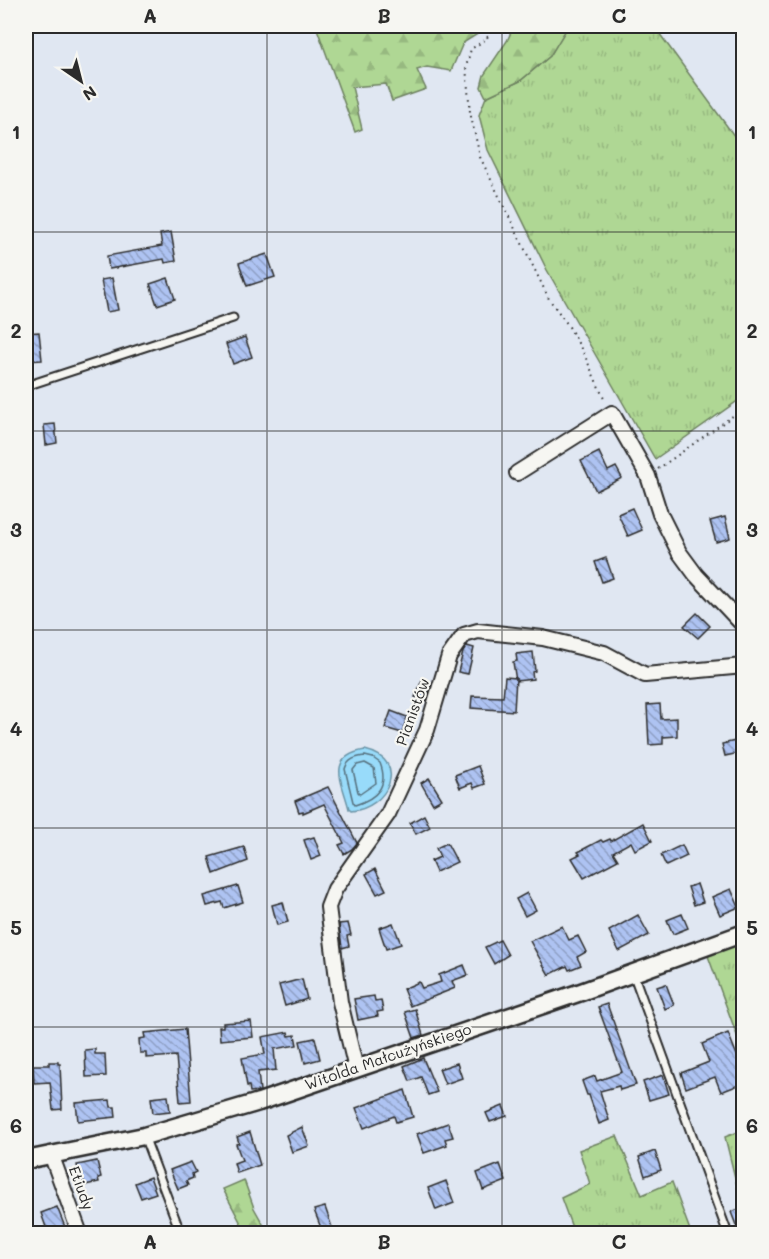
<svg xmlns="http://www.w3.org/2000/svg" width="769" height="1259" font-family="Mali,sans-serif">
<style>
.grass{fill:url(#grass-tufts);stroke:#6d8160;stroke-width:1.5}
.forest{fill:url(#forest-firs);stroke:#6d8160;stroke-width:1.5}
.water{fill:#98dbfa;stroke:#6c95a7;stroke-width:1.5}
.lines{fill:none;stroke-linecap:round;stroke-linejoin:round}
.shore{stroke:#57717e;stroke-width:1.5}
.building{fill:url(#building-back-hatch);stroke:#2b2b2b;stroke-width:1.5}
.service-casing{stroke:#2b2b2b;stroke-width:11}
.minor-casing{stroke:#2b2b2b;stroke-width:18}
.tertiary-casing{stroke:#2b2b2b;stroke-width:21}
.path{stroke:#2b2b2b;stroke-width:2;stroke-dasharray:1.5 4.5;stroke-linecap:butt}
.service{stroke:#f6f6f2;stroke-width:7}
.minor{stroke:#f6f6f2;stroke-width:14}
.tertiary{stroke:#f6f6f2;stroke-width:16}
.grid{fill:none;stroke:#2b2b2b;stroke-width:1.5;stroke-opacity:0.55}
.labels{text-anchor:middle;stroke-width:4.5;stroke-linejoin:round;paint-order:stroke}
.street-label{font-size:15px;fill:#2b2b2b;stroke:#f6f6f2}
.neatline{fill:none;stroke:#2b2b2b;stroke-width:2}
.grid-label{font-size:20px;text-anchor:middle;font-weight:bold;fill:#2b2b2b}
</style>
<defs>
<pattern id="grass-tufts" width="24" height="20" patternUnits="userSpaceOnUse" patternTransform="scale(1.5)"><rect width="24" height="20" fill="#afd794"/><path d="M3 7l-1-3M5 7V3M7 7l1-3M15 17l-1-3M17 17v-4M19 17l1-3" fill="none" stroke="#97b980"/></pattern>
<pattern id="forest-firs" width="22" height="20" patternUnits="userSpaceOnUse" patternTransform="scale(1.5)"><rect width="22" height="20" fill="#afd794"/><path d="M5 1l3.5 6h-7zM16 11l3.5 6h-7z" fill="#97b980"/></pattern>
<pattern id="building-back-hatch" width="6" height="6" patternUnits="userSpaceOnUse" patternTransform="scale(1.5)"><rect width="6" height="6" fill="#aec3f2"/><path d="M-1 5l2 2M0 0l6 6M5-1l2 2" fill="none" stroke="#8e9fc4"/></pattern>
</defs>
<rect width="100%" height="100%" fill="#e0e7f2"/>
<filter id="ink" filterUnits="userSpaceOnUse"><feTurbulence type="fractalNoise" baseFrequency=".0167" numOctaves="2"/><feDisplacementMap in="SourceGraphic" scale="12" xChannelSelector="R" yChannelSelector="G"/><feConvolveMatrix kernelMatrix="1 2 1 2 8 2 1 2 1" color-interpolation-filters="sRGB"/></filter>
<g filter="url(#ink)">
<g class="grass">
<polygon points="567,26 654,26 743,148 743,397 655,459 547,270 488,150 479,115 486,97 520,81 550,56"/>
<polygon points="743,942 743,1052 708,956"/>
<polygon points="743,1130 743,1192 740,1198 725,1137"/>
<polygon points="617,1136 642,1195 672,1182 691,1233 574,1233 561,1198 590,1184 579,1150"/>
</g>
<g class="forest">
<polygon points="316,26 473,26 479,33 463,43 451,71 427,67 417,70 426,89 392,101 386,84 352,87 362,129 355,132"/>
<polygon points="514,26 567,26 567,28 550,56 520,81 486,97 481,87 484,75 507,41"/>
<polygon points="244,1180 254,1208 268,1233 246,1233 223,1189"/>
</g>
<path class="water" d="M365,750C411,761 387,809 351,811L349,809C342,781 326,757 365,750Z"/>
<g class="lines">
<g class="shore">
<path d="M365,756L373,758L380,763C389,786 377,798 355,805L353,802L345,769C348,759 356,757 365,756Z"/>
<polygon points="365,763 374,768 376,783 360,794 358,792 353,770 357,765"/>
</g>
</g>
<g class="building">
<polygon points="171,232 176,261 165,263 164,259 109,269 107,256 162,246 160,234"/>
<polygon points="267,254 275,277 247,286 239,263"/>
<polygon points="112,278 118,310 107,312 101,280"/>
<polygon points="168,278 175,299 157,305 150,284"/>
<polygon points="39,332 42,360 26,361 26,333"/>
<polygon points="245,337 252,357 233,364 226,344"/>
<polygon points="55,424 57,443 46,445 44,425"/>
<polygon points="599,452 608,471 616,467 622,478 596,491 581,461"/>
<polygon points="632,508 642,530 628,536 618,514"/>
<polygon points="725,517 730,538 716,542 710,521"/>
<polygon points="606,558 613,578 602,582 595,562"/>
<polygon points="697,613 710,626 698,638 684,626"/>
<polygon points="467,646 474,648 468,674 458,672 463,652"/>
<polygon points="533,652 535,671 532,672 533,679 516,681 513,662 517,661 516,654"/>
<polygon points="505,677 516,678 514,711 471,708 472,696 503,697"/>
<polygon points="422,680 431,684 426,701 415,697"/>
<polygon points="660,704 661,719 677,718 677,736 663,737 663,744 649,745 647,705"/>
<polygon points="391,711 407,717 402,733 385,728"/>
<polygon points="744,739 744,752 725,756 722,744"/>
<polygon points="478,766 485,784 474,788 472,783 460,788 455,775"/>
<polygon points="429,778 442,799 433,804 421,783"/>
<polygon points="328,787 357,843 352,849 344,854 339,845 344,843 324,804 303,813 303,811 299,812 295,801"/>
<polygon points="424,815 430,827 416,834 410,823"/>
<polygon points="643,823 652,841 635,850 631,842 613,852 618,860 584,878 572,858 580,854 578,852 601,840 603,842 610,839 611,841"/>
<polygon points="314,837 321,856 311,860 304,840"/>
<polygon points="447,843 457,862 436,872 431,861 440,857 436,848"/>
<polygon points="682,845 687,856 666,866 661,855"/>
<polygon points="244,847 248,861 214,874 209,857"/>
<polygon points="375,869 386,890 377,894 366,874"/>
<polygon points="697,884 703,902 694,905 688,887"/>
<polygon points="238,886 243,902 224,908 222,902 207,906 204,896"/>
<polygon points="731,889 739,907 720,915 712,897"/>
<polygon points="527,893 536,910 525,916 516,899"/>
<polygon points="283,902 288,922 277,925 272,905"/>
<polygon points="682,914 688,928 673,934 667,920"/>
<polygon points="638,915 649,935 619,951 609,931"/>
<polygon points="348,923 351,935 347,936 349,946 342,948 339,924"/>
<polygon points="393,923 401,944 386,949 379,928"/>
<polygon points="562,926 569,940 578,936 586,952 577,957 581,965 569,970 567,966 549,975 530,941"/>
<polygon points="500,940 508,955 494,964 485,947"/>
<polygon points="464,965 468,975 452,981 455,988 410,1006 403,989 419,982 422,988 441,982 439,975"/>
<polygon points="302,979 307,999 285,1006 279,985"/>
<polygon points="666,984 674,1005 665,1009 657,987"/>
<polygon points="374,996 375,1001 381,1000 383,1011 377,1012 378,1016 358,1020 354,999"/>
<polygon points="607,1004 636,1085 620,1090 619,1086 600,1091 609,1120 599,1124 589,1095 587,1095 582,1081 595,1076 597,1081 622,1072 598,1007"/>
<polygon points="415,1009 423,1035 414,1038 405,1012"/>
<polygon points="251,1021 253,1037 220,1040 219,1027 223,1027 223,1023"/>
<polygon points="185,1029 191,1101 180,1102 176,1056 146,1058 146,1053 140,1053 139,1039 145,1038 144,1033"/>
<polygon points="288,1032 289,1036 295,1035 297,1045 274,1049 276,1070 258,1072 260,1091 250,1092 249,1086 247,1086 242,1058 265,1054 262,1037"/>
<polygon points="728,1033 744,1073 744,1083 721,1092 715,1077 686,1088 681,1073 709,1062 702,1044"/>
<polygon points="315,1038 320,1059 305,1063 300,1041"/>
<polygon points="95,1049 95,1054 105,1054 106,1076 86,1077 85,1050"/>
<polygon points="423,1058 437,1092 428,1095 421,1077 410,1081 404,1066"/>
<polygon points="49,1062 58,1062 58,1064 60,1064 62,1109 53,1110 50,1082 34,1083 33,1065 49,1065"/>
<polygon points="457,1063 462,1078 445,1084 439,1069"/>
<polygon points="663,1075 669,1094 649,1100 643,1082"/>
<polygon points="405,1090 413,1117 396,1122 394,1116 364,1128 356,1108"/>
<polygon points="168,1096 170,1111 153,1113 151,1098"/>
<polygon points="110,1100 111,1107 115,1107 116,1117 78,1121 76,1103"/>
<polygon points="503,1106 507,1116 490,1122 486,1113"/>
<polygon points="448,1123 453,1137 445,1139 447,1145 424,1153 417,1134"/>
<polygon points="302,1127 309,1146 292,1152 286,1135"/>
<polygon points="250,1132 260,1165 237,1173 234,1163 242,1160 236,1144 239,1143 237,1137"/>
<polygon points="655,1151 661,1170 645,1176 639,1157"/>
<polygon points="97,1161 101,1177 98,1178 99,1182 85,1185 84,1181 81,1182 77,1165"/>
<polygon points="191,1162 196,1172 192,1174 193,1178 186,1181 188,1185 178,1189 170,1170"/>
<polygon points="500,1164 506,1181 483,1190 477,1173"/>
<polygon points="150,1177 156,1193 141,1198 135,1183"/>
<polygon points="446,1181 454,1203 436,1210 428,1188"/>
<polygon points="57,1207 65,1227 48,1233 41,1213"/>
<polygon points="325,1207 334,1233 323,1233 314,1210"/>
<polygon points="744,1207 744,1233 739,1233 731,1212"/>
</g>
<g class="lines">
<defs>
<g id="service">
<polyline points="26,386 233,318"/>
<polyline points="633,973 728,1234"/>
<polyline points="144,1136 181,1234"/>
</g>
<g id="minor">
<polyline points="517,473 612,413 648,476 660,514 679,552 696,575 744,626"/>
<polyline points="356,1069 340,1002 328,907 335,889 388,814 427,730 449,656 464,635 478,631 543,638 604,653 645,675 744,666"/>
<polyline points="51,1154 80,1234"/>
</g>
<polyline id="tertiary" points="26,1160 144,1136 259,1102 581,992 744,933"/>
</defs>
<use href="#service" class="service-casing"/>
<use href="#minor" class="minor-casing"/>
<use href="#tertiary" class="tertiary-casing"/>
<g class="path">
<polyline points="481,26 488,38 471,49 466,67 470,112 480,157 549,299 568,325 584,354 605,401"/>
<polyline points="658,469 744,408"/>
</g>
<use href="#service" class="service"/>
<use href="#minor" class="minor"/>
<use href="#tertiary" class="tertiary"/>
</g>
</g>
<path class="grid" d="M267,26V1234M502,26V1234M26,232H744M26,431H744M26,630H744M26,828H744M26,1027H744"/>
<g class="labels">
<g class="street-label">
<text transform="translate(413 712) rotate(-70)" y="5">Pianistów</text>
<text transform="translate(388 1057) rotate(-19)" y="5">Witolda Małcużyńskiego</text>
<text transform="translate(81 1188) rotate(70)" y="5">Etiudy</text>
</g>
</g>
<rect width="769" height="1259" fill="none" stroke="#f6f6f2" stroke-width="66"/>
<g transform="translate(81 81) rotate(145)" stroke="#f6f6f2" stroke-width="4.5" paint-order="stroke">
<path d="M0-4.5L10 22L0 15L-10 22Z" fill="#2b2b2b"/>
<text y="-9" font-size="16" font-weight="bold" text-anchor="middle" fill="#2b2b2b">N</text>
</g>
<rect x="33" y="33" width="703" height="1193" class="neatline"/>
<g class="grid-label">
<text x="150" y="23">A</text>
<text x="384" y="23">B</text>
<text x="619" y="23">C</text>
<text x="16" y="139">1</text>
<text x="752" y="139">1</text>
<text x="16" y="338">2</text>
<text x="752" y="338">2</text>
<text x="16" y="537">3</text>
<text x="752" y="537">3</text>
<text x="16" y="736">4</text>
<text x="752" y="736">4</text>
<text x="16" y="935">5</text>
<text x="752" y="935">5</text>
<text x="16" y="1133">6</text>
<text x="752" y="1133">6</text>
<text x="150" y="1249">A</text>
<text x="384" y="1249">B</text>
<text x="619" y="1249">C</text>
</g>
</svg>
